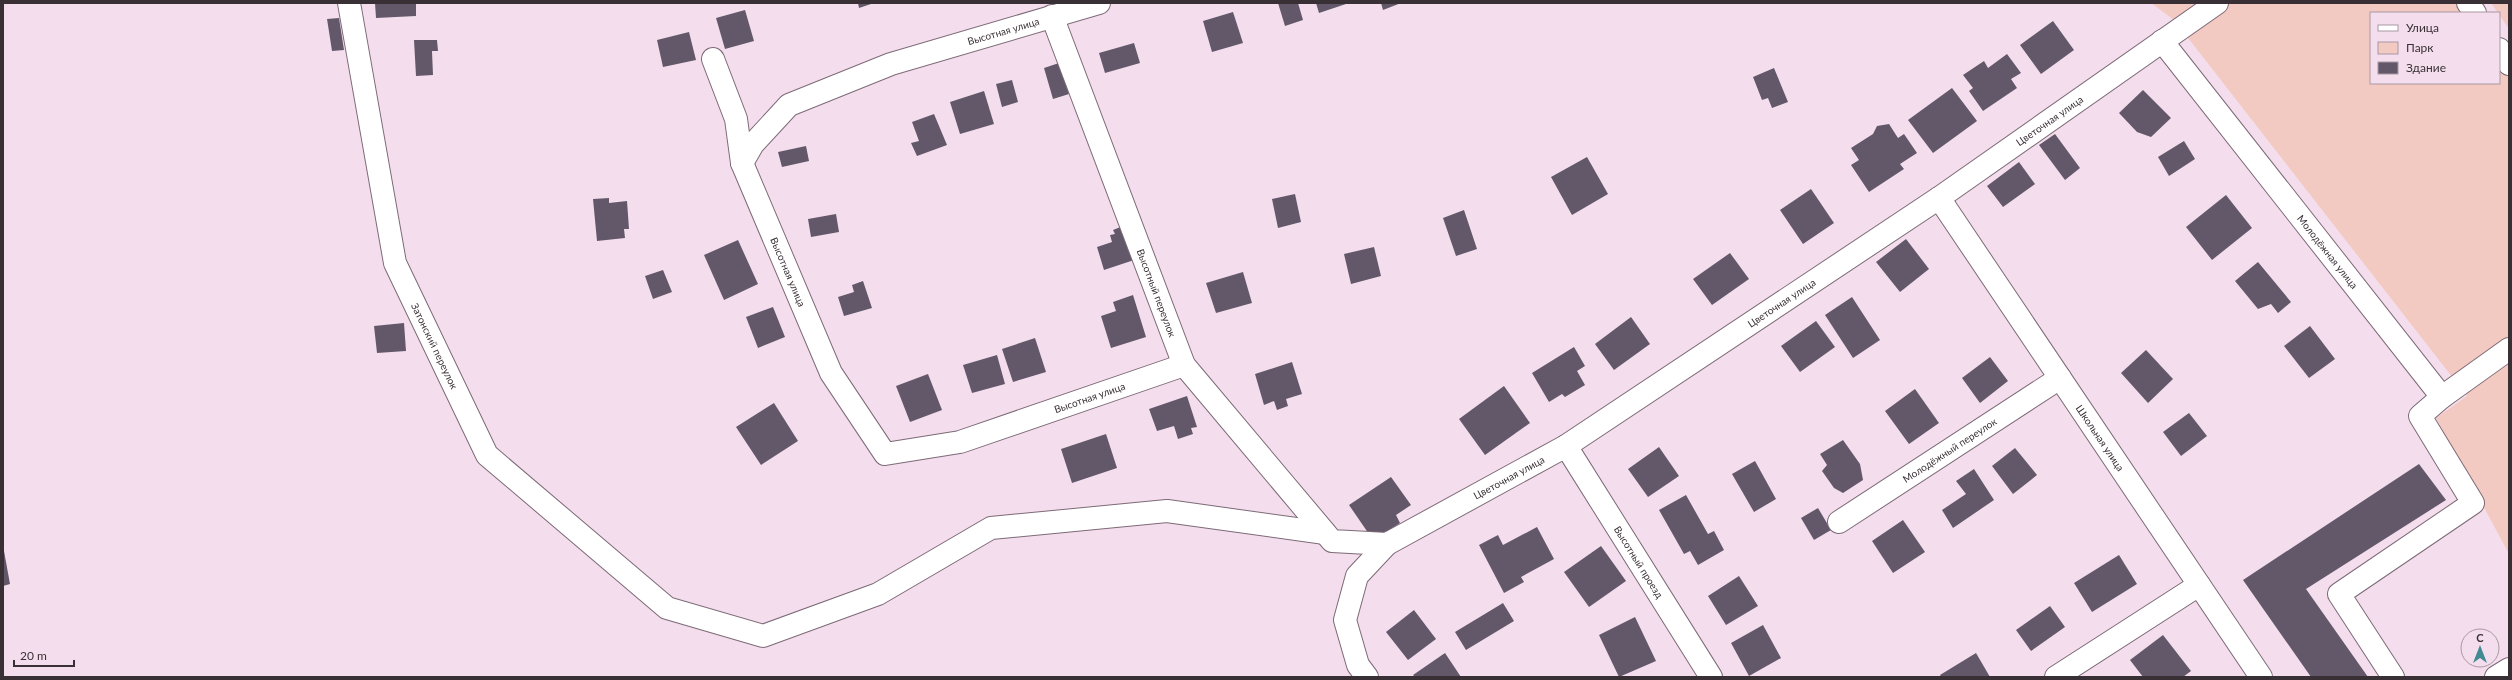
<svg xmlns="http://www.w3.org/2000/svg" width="2512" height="680" font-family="Lato,sans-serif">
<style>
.green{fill:#f3cac2}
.building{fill:#62586a}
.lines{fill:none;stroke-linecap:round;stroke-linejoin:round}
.minor-casing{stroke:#7d6a77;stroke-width:24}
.minor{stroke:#fff;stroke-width:22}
.labels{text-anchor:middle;stroke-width:4;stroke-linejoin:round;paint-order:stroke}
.street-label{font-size:10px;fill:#393036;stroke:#f4deed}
</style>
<rect width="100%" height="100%" fill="#f4deed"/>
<g class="green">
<polygon points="2151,3 2459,3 2465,13 2371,13 2371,83 2499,83 2499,63 2509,78 2509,554 2436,418 2467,396 2174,20"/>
<polygon points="2491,3 2509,3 2509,29"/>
</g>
<g class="building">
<polygon points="375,3 416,3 416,16 376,18"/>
<polygon points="858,3 874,3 859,8"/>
<polygon points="1278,3 1298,3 1303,20 1285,26"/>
<polygon points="1316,3 1349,3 1319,13"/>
<polygon points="1381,3 1401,3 1383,10"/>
<polygon points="745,10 754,41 725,49 716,18"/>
<polygon points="1233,12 1243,43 1212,52 1203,21"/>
<polygon points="339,18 344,50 332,51 327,19"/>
<polygon points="2053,21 2074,50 2041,74 2020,45"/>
<polygon points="689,32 696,60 663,67 657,40"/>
<polygon points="414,40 437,40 438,51 432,51 433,75 416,76"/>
<polygon points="1134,43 1140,63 1105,73 1099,53"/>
<polygon points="2007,54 2021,73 2011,79 2017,88 1983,111 1969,91 1973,88 1963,75 1984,61 1988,68"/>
<polygon points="1059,63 1069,94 1053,99 1044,68"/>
<polygon points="1774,68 1788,102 1772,108 1768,98 1762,100 1753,77"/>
<polygon points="1012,80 1018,102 1002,107 996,84"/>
<polygon points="1952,88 1977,121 1933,153 1908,120"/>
<polygon points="2143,90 2171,118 2151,137 2137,132 2119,113"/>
<polygon points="984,91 994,124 960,134 950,102"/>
<polygon points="934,114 947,145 917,156 911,143 919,141 912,122"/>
<polygon points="1889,124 1898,138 1904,134 1917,153 1900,164 1904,169 1869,192 1851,165 1859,160 1851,148 1873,134 1877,126"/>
<polygon points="2055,134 2080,168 2065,180 2039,145"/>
<polygon points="2184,141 2195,159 2169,176 2158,157"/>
<polygon points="806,146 809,161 782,167 778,152"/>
<polygon points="1587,157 1608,194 1572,215 1551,177"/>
<polygon points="2019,162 2035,184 2003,207 1987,186"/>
<polygon points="1811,189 1834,223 1803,244 1780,210"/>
<polygon points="1295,194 1301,222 1278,228 1272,199"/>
<polygon points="2226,195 2252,228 2212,260 2186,227"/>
<polygon points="609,198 609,203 627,201 629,229 624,229 625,238 597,241 593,199"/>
<polygon points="1464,210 1477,249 1456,256 1443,218"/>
<polygon points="836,214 839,232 811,237 808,219"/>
<polygon points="1123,226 1134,260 1104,270 1097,247 1112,242 1110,235 1115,234 1113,230"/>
<polygon points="1906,239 1929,269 1900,292 1876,262"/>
<polygon points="738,240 758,284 724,300 704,255"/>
<polygon points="1374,247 1381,276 1351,284 1344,254"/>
<polygon points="1730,253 1749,279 1712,305 1693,279"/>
<polygon points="2258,262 2291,302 2278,313 2271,304 2258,309 2235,281"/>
<polygon points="663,270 672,292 653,299 645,276"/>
<polygon points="1243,272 1252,303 1216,313 1206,283"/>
<polygon points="863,281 872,308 844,316 838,297 854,292 852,285"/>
<polygon points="1133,295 1146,337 1111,348 1101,316 1116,311 1113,302"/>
<polygon points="1852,297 1880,340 1853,358 1825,315"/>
<polygon points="773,307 785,337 758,348 746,317"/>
<polygon points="1631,317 1650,344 1614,370 1595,344"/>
<polygon points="1816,321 1835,347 1800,372 1781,346"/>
<polygon points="404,323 406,351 377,353 374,326"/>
<polygon points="2310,326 2335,359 2309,378 2284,346"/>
<polygon points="1035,338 1046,372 1013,382 1002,349"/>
<polygon points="1574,347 1585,366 1577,371 1585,385 1565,397 1562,394 1549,402 1532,373"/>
<polygon points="2146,350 2173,379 2148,403 2121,373"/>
<polygon points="997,355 1005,384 972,393 963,365"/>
<polygon points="1990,357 2008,381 1980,403 1962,378"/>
<polygon points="1292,362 1302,394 1286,399 1288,406 1277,410 1274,401 1264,405 1255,374"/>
<polygon points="928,374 942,410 910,422 896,386"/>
<polygon points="1504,386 1530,423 1485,455 1459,419"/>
<polygon points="1915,389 1939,423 1909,444 1885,411"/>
<polygon points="1187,396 1197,427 1191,428 1193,434 1178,439 1174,426 1157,431 1149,409"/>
<polygon points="774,403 798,441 761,465 736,427"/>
<polygon points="2189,413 2207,436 2181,456 2163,432"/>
<polygon points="1106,434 1117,468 1072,483 1061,449"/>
<polygon points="1843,440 1860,464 1863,480 1843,493 1834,488 1822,471 1827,465 1820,454"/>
<polygon points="1659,447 1679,476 1648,497 1628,469"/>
<polygon points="2015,448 2037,475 2013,494 1992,466"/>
<polygon points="1755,461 1776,499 1754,512 1732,474"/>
<polygon points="2419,464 2446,500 2306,589 2368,677 2311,677 2243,580"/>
<polygon points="1974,469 1994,500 1953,528 1942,510 1966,494 1956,481"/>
<polygon points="1391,477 1411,505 1396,515 1400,523 1380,536 1371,537 1349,505"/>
<polygon points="1686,495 1708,534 1714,531 1724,550 1698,565 1690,551 1684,554 1659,510"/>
<polygon points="1818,508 1831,530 1814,540 1801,518"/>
<polygon points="1903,520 1925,552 1893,573 1872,541"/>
<polygon points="1537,527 1554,559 1521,577 1524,582 1504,593 1479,545 1498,535 1503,545"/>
<polygon points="1601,546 1626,581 1589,607 1564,572"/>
<polygon points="4,551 10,584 3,586 3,552"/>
<polygon points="2119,555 2137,584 2092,612 2074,583"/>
<polygon points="1739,576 1758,606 1726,625 1708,596"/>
<polygon points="1503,603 1514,621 1466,650 1455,632"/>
<polygon points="2050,606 2065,627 2031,651 2016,630"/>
<polygon points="1414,610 1436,639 1408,660 1386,632"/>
<polygon points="1635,617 1656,661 1619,677 1599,635"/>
<polygon points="1763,625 1781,658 1749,676 1731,643"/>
<polygon points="2163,635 2191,671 2183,677 2143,677 2130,660"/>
<polygon points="1445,653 1461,677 1415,677 1413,675"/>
<polygon points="1976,653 1990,677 1941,677 1940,675"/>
</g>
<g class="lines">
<defs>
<g id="minor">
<path id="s1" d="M349,3L395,263L487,455L667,608L763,636L878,594L991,528L1167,511L1325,533"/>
<polyline points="2468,3 2475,13"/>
<path id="s2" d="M1052,16L1184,365L1332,541L1387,544L1566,446L1939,198L2217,3"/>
<path id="s3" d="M2162,41L2442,397L2509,349"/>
<polyline points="2499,49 2509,64"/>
<path id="s4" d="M713,59L736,119L742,163L831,373L885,454L960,442L1184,365"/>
<path id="s5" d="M742,163L753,144L789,105L891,64L1099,3"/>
<path id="s6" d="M1939,198L2261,677"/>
<path id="s7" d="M1566,446L1711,677"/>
<path id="s8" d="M1839,522L2060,378"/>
<polyline points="1367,677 1358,665 1345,620 1357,576 1387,544"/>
<polyline points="2056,677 2199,585"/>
<polyline points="2393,677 2339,594 2473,503 2420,416 2442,397"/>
<polyline points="2496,677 2509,669"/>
</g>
</defs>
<use href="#minor" class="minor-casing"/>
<use href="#minor" class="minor"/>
</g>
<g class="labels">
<g class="street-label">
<text dy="4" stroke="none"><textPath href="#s5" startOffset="302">Высотная улица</textPath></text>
<text dy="4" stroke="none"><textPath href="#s2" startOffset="1445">Цветочная улица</textPath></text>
<text dy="4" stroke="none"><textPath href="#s3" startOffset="268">Молодёжная улица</textPath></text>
<text dy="4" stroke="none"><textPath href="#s4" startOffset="227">Высотная улица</textPath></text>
<text dy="4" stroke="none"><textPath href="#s2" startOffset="296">Высотный переулок</textPath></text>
<text dy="4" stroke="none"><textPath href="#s2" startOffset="1121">Цветочная улица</textPath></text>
<text dy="4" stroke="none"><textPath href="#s1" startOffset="356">Затонский переулок</textPath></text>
<text dy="4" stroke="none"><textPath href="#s4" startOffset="647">Высотная улица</textPath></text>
<text dy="4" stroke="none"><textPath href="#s6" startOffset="289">Школьная улица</textPath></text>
<text dy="4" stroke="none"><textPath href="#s8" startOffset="132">Молодёжный переулок</textPath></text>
<text dy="4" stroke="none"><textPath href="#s2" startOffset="797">Цветочная улица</textPath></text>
<text dy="4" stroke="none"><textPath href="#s7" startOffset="137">Высотный проезд</textPath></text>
</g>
</g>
<rect width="2512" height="680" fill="none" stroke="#393036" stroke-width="8"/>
<rect x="2370" y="12" width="130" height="72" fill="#f4deed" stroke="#a998a4"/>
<rect x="2378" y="25" width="20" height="6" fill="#ffffff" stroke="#a998a4"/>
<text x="2406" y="32" font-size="12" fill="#393036">Улица</text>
<rect x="2378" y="42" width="20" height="12" fill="#f3cac2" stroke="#a998a4"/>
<text x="2406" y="52" font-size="12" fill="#393036">Парк</text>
<rect x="2378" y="62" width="20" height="12" fill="#62586a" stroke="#a998a4"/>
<text x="2406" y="72" font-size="12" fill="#393036">Здание</text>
<g transform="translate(2480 648)"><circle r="19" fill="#f4deed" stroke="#a998a4"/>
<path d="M0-3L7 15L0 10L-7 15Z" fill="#428a91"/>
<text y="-6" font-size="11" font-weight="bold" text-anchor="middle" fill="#393036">С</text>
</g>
<path d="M14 660v6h60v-6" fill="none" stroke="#393036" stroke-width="2"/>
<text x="20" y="660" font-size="12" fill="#393036" stroke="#f4deed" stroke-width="3" paint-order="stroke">20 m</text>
</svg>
